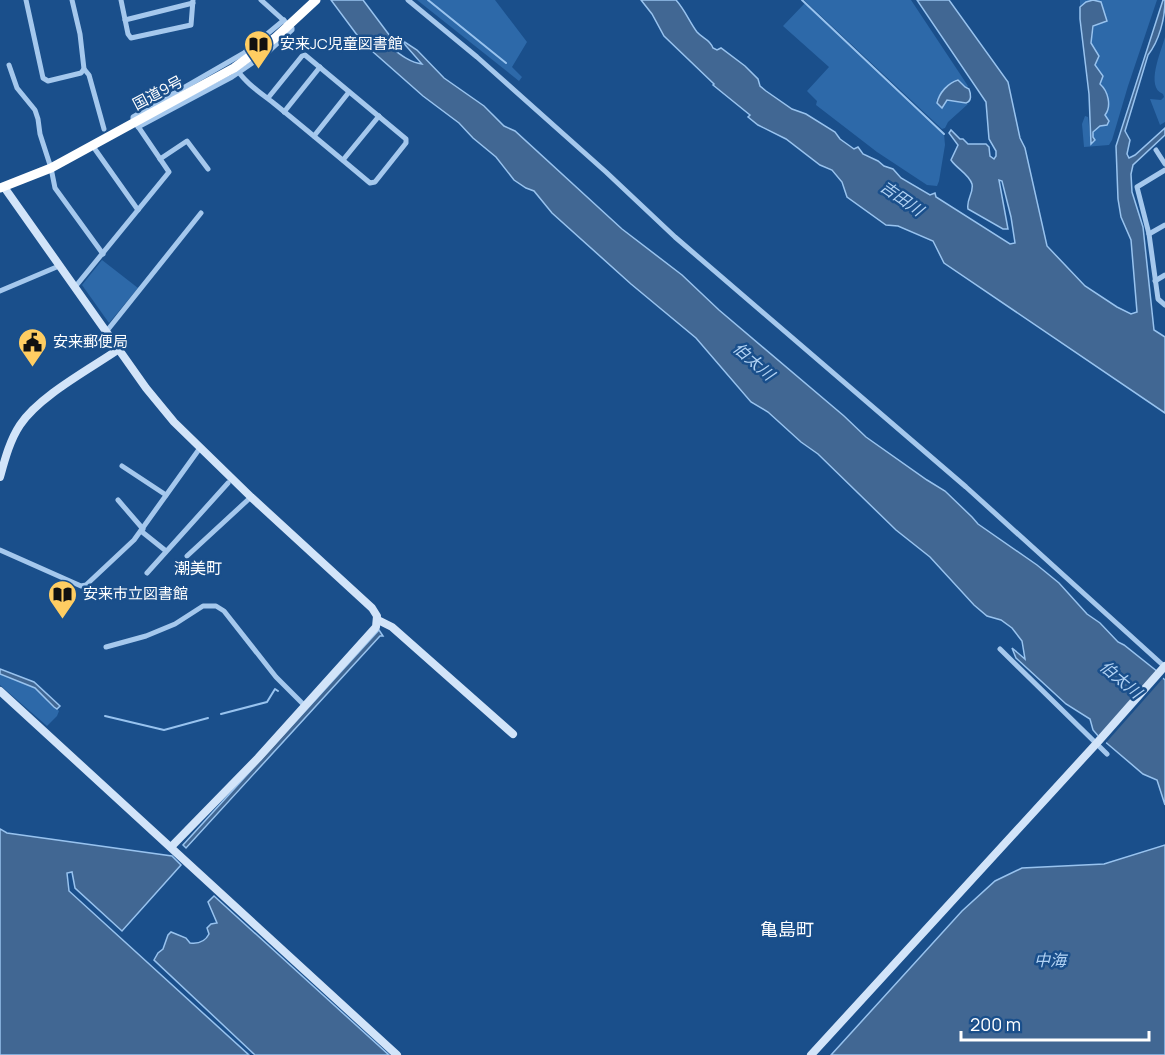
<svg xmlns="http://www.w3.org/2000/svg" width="1165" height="1055" font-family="Manrope,'Noto Sans JP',sans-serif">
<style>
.green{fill:#2d69a9}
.water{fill:#416793;stroke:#98c3ef;stroke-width:1.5}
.pier{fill:#1a4f8b}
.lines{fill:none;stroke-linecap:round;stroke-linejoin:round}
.stream{stroke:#98c3ef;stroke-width:2}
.street{stroke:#a5c8ed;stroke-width:5}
.secondary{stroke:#d2e4f9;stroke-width:8}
.highway{stroke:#fff;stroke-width:9}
.labels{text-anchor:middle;stroke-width:5;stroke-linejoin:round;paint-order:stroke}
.poi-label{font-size:15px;fill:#fff;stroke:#1a4f8b;text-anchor:start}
.street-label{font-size:15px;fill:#fff;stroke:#1a4f8b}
.water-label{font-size:16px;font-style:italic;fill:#b1d2f4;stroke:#1a4f8b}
.neighbourhood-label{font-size:16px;fill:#fff;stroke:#1a4f8b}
.quarter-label{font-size:18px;fill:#fff;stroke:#1a4f8b}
</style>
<rect width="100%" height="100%" fill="#1a4f8b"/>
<g class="green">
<polygon points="417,0 495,0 527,42 512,67 522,77 519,81"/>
<path d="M804,0H911L968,86L966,88L958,79C948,82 941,92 936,101L942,109L944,103L949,100L968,104L948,122L945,128L942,129Z"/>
<path d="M1080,0H1157L1128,86L1112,140L1109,145L1084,147L1082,124L1085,116L1088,117L1091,144L1095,140L1093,137V132L1100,126L1107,125L1109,121L1105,115C1113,106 1108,91 1100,84L1103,76L1095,65L1099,56L1091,43L1094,26L1107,21L1101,2L1093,0L1080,7Z"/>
<polygon points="805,3 944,134 945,145 939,181 937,186 927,185 877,152 816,105 817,101 807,91 829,67 783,26"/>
<path d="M1165,37V122L1160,125L1150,99L1161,100L1164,97L1163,94C1145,87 1161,52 1165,37Z"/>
<polygon points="102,260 138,288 109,323 82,285"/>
<polygon points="0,674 35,688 59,711 57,716 47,726 0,685"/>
</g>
<g class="water">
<path d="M331,0H363L393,40V42H389V46C398,53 410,63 422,64L400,39L417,50L444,78L484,106L504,126L515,131L622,229L682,275L719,310L844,416L866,437L927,480L945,491L972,517L978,524L1037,565L1059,583L1087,614L1100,623L1118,642L1124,645L1158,672L1100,738L1093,730L1090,719L1066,704L1016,658L1012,648L1025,659L1022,641L1012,628L1001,620L987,616L974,605L930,557L896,530L818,454L801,442L768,412L751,402L696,338L631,284L552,213L534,191L526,188L514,180L496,157L473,138L459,123L423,96L363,43Z"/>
<path d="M641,0H676C685,10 689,21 697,32C703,39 710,39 713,48L717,50L721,48L745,66L758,79L760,86L766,91L792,109L806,114L835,132L840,139L854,149L858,147L863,154L878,161L884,166L893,169L901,178L930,195L935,193L936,197L1010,244L1015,243L1011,217L1002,181L999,180L1008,229H1003L968,209C966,199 974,193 972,184C969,174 957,169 951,160L958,145L949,133L951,130L960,139H963L968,144H986L989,147L990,156L994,159L996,156V151L989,139L986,102L917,0H949L1008,82L1020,138L1025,148L1047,246L1085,286L1117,307L1131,314L1137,312L1131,240L1121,217L1118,199L1116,146L1163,0H1165C1165,19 1159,41 1148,55L1125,131L1130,140L1127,154L1129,158L1135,155L1165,128V135L1133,165L1131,174L1132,192L1143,227L1154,330L1165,337V413L944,263L933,241L898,226L886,225L847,197L842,182L832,170L820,165L786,139L758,125L748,117L750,115L713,85L714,84L664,36L652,14Z"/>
<path d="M1093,0L1101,2L1107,21L1093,26L1091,43L1099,56L1095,65L1103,76L1100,84C1108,91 1112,106 1105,115L1109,121L1107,125L1100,126L1093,132V137L1095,140L1091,144L1089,94L1080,19V7L1086,2Z"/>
<path d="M958,80L965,87L969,89C971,94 972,101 966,103L947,100L942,108L937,103C939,93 948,83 958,80Z"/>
<polygon points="379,630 383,636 380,636 186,848 183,845"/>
<polygon points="0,669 34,682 60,706 57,709 54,707 35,688 0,674"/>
<polygon points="1160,675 1165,680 1165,805 1157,780 1143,774 1103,740"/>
<polygon points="0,829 7,833 172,856 181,865 122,931 75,888 72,872 67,873 69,891 249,1055 0,1055"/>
<polygon points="1165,845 1165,1055 831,1055 962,911 995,881 1022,868 1104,864"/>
<path d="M214,896L389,1055H255L154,960L158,953L163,949L168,935L171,932L186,938L190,943C198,944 205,942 209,934L207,928L211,924L217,923L208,902Z"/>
</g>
<polygon class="pier" points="1158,669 1165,676 1104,745 1098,740 1096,738"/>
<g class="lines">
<g class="stream">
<polyline points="428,0 506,63"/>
<polyline points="802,0 944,134"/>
<polyline points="221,714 267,702 275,689 278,691"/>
<polyline points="105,716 164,730 208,718"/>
</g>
<g class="street">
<polyline points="26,0 43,78 48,81 81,73 84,69"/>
<polyline points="72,0 80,34 84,69 89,75 104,129"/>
<polyline points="121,0 128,34 131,38 191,25 193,0"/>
<polyline points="408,0 477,57 606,172 675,237 966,487 1165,667"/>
<polyline points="125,20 193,3"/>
<polyline points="9,65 17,88 35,110 38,119 40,134 51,168 55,188 103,254"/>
<path d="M238,71C247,85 264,95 276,105C308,131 339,157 370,183L375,182L406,143V139L305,55L302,56L268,98"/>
<polyline points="284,112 320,67"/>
<polyline points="138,127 232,77 267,53 292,30 292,28 261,0"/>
<polyline points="314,136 349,92"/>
<polyline points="92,145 138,210"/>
<polyline points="1156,150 1165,164"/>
<polyline points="160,159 187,141 208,169"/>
<polyline points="343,160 379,116"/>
<polyline points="1165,170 1137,187 1149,234 1158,299 1165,305"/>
<polyline points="1149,234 1165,225"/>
<polyline points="1155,281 1165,275"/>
<polyline points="75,287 169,172 133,119 133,117 244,53 284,20"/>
<polyline points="0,291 59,266"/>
<polyline points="106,332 201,213"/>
<polyline points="122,466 166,495"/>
<polyline points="118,500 143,529"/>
<polyline points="141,531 166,551"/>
<polyline points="0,550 81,586 86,585 134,540 200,448"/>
<polyline points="187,556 251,497"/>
<polyline points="147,573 228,483"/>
<polyline points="106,647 146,636 175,624 203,606 216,606 224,611 276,677 305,706"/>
<polyline points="1000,649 1107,754"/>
</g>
<g class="secondary">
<polyline points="4,187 146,388 174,422 251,497 372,608 377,616 376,627 258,758 171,847"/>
<path d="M0,477C5,459 10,440 20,425C39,396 90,369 119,349"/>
<polyline points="378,620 392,627 513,734"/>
<polyline points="0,691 397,1055"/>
<polyline points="811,1055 1096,744 1165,666"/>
</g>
<polyline class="highway" points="0,188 51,168 234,68 275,38 316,0"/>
</g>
<defs>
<symbol id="library-pin" viewBox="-11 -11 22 30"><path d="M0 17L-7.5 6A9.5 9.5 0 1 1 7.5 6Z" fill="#ffcd62" stroke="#1a4f8b"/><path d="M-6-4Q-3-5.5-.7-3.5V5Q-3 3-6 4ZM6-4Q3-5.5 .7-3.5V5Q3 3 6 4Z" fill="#111"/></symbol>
<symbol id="civic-pin" viewBox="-11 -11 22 30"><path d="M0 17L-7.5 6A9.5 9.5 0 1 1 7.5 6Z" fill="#ffcd62" stroke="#1a4f8b"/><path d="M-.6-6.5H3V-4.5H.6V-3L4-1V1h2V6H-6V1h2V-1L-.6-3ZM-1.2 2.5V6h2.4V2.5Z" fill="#111"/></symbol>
</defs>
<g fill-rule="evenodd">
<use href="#library-pin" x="242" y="28" width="33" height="45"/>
<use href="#civic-pin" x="16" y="326" width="33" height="45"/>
<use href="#library-pin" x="46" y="578" width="33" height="45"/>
</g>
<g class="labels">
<g class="poi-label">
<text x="280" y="49">安来JC児童図書館</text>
<text x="53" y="347">安来郵便局</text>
<text x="83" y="599">安来市立図書館</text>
</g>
<g class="street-label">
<text transform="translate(158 93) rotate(-28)" y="5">国道9号</text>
</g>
<g class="water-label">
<text transform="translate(902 198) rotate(35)" y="6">吉田川</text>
<text transform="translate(754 361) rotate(41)" y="6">伯太川</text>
<text transform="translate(1121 679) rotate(40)" y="6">伯太川</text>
<text x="1050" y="966">中海</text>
</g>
<g class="neighbourhood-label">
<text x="198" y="574">潮美町</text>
</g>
<g class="quarter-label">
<text x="787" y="936">亀島町</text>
</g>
</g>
<path d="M961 1031v9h188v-9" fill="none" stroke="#ffffff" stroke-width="3"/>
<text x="970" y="1031" font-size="18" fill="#ffffff" stroke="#1a4f8b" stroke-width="4.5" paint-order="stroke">200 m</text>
</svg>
